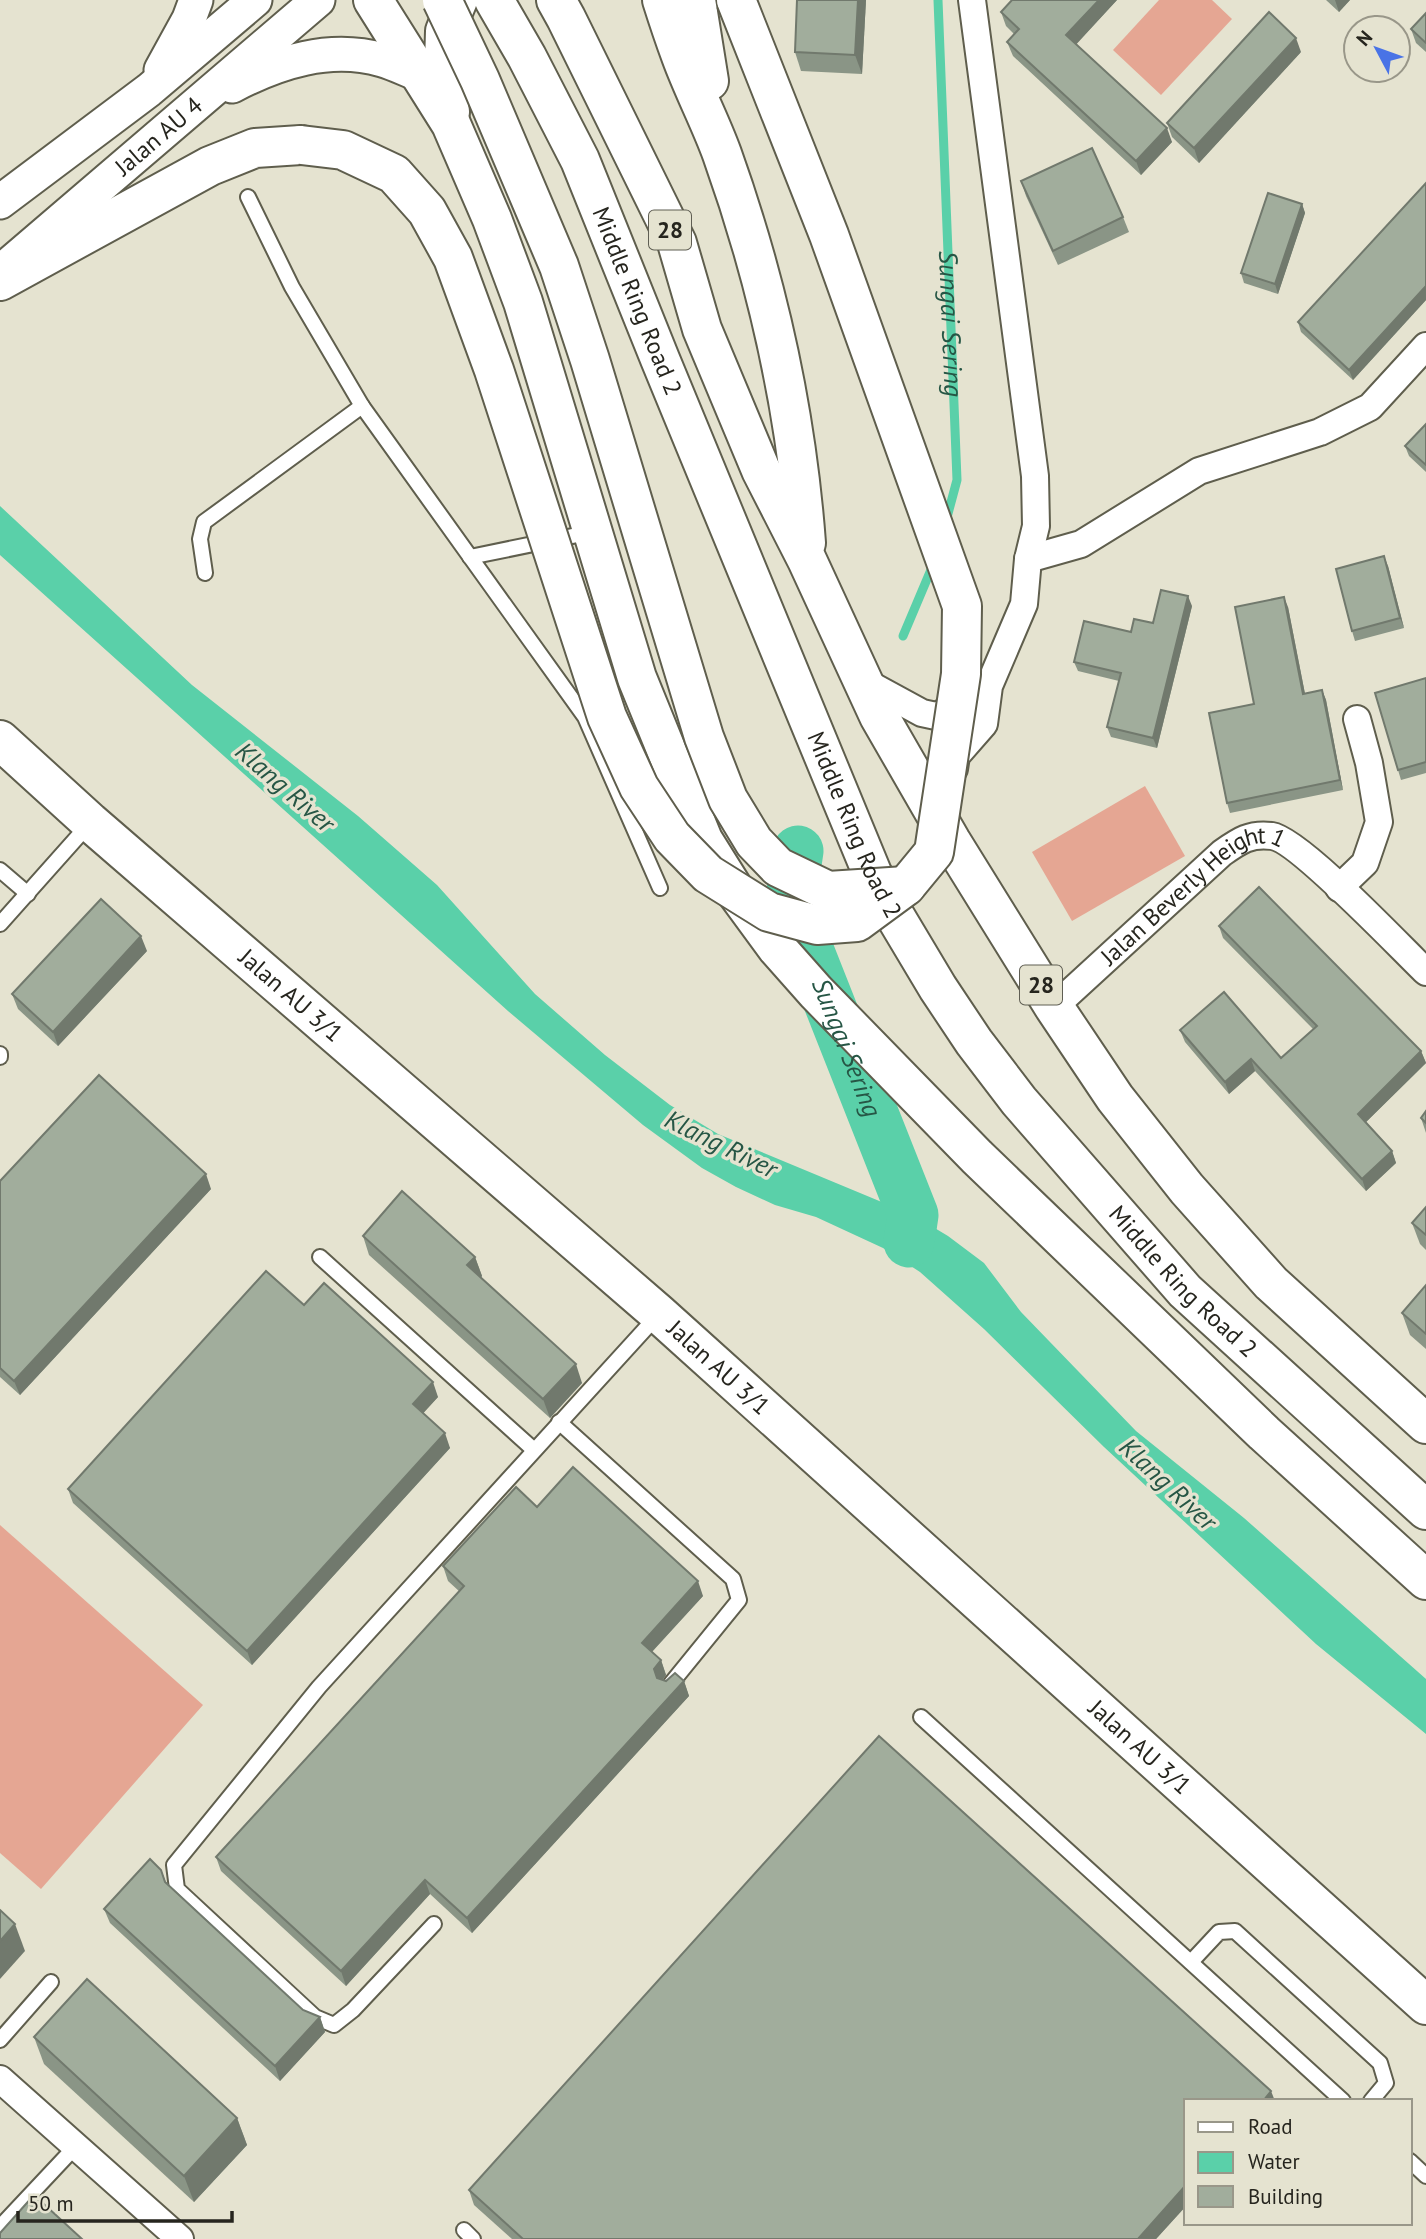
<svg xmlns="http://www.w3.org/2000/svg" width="1426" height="2239" font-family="'PT Sans',sans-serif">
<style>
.pitch{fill:#e5a693}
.water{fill:#5ad0a9}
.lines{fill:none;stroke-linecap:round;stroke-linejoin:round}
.stream{stroke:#5ad0a9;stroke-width:9}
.river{stroke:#5ad0a9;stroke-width:51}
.service-casing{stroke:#5f5e4d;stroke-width:18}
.minor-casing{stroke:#5f5e4d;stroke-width:30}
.tertiary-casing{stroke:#5f5e4d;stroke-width:37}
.secondary-casing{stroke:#5f5e4d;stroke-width:42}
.trunk-casing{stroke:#5f5e4d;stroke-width:42}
.service{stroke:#fff;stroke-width:14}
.minor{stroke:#fff;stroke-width:26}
.tertiary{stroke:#fff;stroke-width:33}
.secondary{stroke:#fff;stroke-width:38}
.trunk{stroke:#fff;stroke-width:38}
.trunk-bridge-casing{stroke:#5f5e4d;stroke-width:42;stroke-linecap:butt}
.trunk-bridge{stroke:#fff;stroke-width:38}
.wall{fill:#8a9586}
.shaded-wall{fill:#71796d}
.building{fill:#a1ad9c;stroke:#71796d;stroke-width:2}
.labels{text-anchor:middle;stroke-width:7;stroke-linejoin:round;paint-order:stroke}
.shield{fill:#e5e3d0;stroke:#5f5e53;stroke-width:2}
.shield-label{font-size:23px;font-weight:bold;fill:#26251e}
.street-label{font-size:24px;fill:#26251e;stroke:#e5e3d0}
.water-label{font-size:26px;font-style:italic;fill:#265645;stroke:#e5e3d0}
</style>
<rect width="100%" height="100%" fill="#e5e3d0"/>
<g class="pitch">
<polygon points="1159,0 1212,0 1232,19 1161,95 1113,50"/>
<polygon points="1145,786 1185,856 1072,921 1032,852"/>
<polygon points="0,1525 203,1705 41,1889 0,1853"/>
</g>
<polygon class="water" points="0,506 192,685 358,816 437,885 535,994 605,1055 670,1105 718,1134 913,1215 948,1236 984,1263 1021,1312 1136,1431 1244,1518 1426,1679 1426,1734 1316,1644 1104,1447 984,1329 920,1272 883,1248 816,1217 775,1205 736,1187 702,1168 643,1125 508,1011 0,555"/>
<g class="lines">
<g class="stream">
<path id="s1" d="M938,0L957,480L946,521"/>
<polyline points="903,636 933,565"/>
</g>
<path class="river" id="s2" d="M798,851L790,904L913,1215L909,1242"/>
<defs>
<g id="service">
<polyline points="248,197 292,287 362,406 585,717 660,888"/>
<polyline points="470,557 592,532"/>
<polyline points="205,573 200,539 204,522 362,406"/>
<polyline points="0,870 28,894"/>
<polyline points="0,924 90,823"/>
<polyline points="0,1054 0,1057"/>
<polyline points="320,1257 534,1450"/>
<polyline points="559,1422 733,1579 739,1600 669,1686"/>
<polyline points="921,1717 1343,2101"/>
<polyline points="434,1924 353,2010 334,2025 315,2017 177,1889 174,1865 319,1687 658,1315"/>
<polyline points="1191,1962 1219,1932 1235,1931 1380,2063 1386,2083 1371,2101"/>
<polyline points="0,2040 51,1982"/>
<polyline points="1410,2161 1426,2176"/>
<polyline points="0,2227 76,2146"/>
<polyline points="464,2230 473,2239"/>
</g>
<g id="minor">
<polyline points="972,0 1035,476 1036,526 1028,559"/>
<polyline points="865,682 922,713 936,716 967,702"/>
<polyline points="954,769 956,756 984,724 989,686 1024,604 1028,559 1081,544 1199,471 1320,432 1370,407 1426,346"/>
<polyline points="1339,888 1365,863 1379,822 1369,763 1357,719"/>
<path id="s3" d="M1054,1007L1222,853C1239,841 1250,833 1272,836C1299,840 1400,947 1426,972"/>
<polyline points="0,2079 180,2239"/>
</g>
<g id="tertiary">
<polyline points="161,70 189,19 196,0"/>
<path d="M232,86C278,62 330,45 382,60C396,64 409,71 423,76"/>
<polyline points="0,202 149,90 255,0"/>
<path id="s4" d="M6,267L318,0"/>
</g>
<g id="secondary">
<path id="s5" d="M0,740L90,822L659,1314L1426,2005"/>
</g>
<g id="trunk">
<polyline points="373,0 451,124 492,219 523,302 637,678 703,840 733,888 777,948 816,992 977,1157 1264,1433 1426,1580"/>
<path id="s6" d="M494,0L527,57L580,160L660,359L872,873L892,911L938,988L974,1042L1019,1101L1185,1291L1426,1510"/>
<polyline points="556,0 566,18 677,243 702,329 761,470 807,560 879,716 951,841 1054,1007 1115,1098 1187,1189 1271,1283 1426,1424"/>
<path d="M662,0C668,19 674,37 681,56C693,89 710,121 722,154C767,280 796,409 806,543"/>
<polyline points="696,0 709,81"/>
<polyline points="450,112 444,65 445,31 458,0"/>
<polyline points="0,281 210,166 255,148 301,145"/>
</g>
</defs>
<use href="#service" class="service-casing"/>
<use href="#minor" class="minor-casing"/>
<use href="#tertiary" class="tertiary-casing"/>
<use href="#secondary" class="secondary-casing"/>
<use href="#trunk" class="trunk-casing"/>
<use href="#service" class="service"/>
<use href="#minor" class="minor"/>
<use href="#tertiary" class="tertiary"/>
<use href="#secondary" class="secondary"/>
<use href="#trunk" class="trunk"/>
<defs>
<g id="trunk-bridge">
<polyline points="442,0 480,80 559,266 590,360 704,737 728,799 754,842 778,867 828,891 906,886"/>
<polyline points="301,145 343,150 394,174 427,211 453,258 494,370 607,717 639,787 672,837 708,874 769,912 817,925 857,922 906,886 934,852 961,674 962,606 829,235 736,0"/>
</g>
</defs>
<use href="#trunk-bridge" class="trunk-bridge-casing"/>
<use href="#trunk-bridge" class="trunk-bridge"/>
</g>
<g class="wall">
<polygon points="797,0 866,0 862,74 801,71 795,52"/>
<polygon points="1012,0 1117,0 1076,44 1172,142 1141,175 1013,56 1007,42 1014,34 1006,26 1001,12"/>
<polygon points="1326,0 1350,0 1339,12"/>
<polygon points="1426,13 1426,52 1416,43 1411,29"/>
<polygon points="1301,52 1199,163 1172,137 1167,123"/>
<polygon points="1021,181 1123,217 1129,232 1058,265 1026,196"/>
<polygon points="1426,183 1426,300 1353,380 1301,332 1298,322"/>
<polygon points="1302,204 1305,213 1278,294 1244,283 1241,273"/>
<polygon points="1426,424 1426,472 1409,456 1405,446"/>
<polygon points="1388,566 1404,628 1355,641 1352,631"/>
<polygon points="1192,606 1157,748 1111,737 1107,727 1119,681 1078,671 1074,662 1131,632"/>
<polygon points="1288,607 1305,694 1322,690 1326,700 1343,790 1230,813 1227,803 1254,704"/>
<polygon points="1426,678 1426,773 1401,780 1398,770"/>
<polygon points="1219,926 1421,1051 1426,1063 1366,1122 1392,1151 1396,1163 1366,1191 1255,1071 1229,1094 1185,1042 1180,1030 1281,1058 1313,1029 1223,938"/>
<polygon points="147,951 58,1046 18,1009 12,994"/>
<polygon points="1426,1111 1426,1133 1421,1118"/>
<polygon points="0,1181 211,1189 20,1395 0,1377"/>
<polygon points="1426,1207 1426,1250 1420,1244 1412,1223"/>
<polygon points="363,1236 475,1257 482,1276 481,1278 582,1383 550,1418 369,1255"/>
<polygon points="1426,1285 1426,1349 1410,1335 1402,1313"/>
<polygon points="304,1305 438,1397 423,1413 450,1448 252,1665 73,1503 68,1489"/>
<polygon points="537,1507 703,1596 652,1652 661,1660 666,1675 662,1680 684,1681 689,1696 472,1933 430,1894 346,1986 221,1871 216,1857 460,1592 448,1581 443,1566"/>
<polygon points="161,1870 166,1882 303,2010 320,2017 325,2032 280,2081 110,1923 104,1909"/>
<polygon points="34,2037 237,2118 247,2145 194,2202 44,2064"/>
<polygon points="1186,2101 1186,2206 1156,2239 512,2239 474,2205 469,2190"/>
</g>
<g class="shaded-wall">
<polygon points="858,0 866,0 862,74 855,55"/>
<polygon points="1099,0 1117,0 1072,49 1066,35"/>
<polygon points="1335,0 1350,0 1339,12"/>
<polygon points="1296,38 1301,52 1199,163 1194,148"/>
<polygon points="1167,128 1172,142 1141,175 1136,161"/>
<polygon points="1302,204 1305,213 1278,294 1275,284"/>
<polygon points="1426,286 1426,300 1353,380 1349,370"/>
<polygon points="1384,556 1388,566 1404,628 1400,618"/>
<polygon points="1188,596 1192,606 1157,748 1153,738"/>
<polygon points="1284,597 1288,607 1307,704 1303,694"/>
<polygon points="1322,690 1326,700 1343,790 1340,780"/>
<polygon points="141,936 147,951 58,1046 53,1032"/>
<polygon points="1421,1051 1426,1063 1362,1126 1358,1114"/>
<polygon points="1251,1059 1255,1071 1229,1094 1225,1082"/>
<polygon points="1392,1151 1396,1163 1366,1191 1362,1179"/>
<polygon points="206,1174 211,1189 20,1395 14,1381"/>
<polygon points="475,1257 482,1276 474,1284 467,1265"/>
<polygon points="576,1364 582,1383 550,1418 543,1399"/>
<polygon points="433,1382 438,1397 418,1419 413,1404"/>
<polygon points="445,1433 450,1448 252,1665 247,1651"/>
<polygon points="698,1581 703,1596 647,1657 642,1643"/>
<polygon points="661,1660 666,1675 660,1684 662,1693 654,1669"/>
<polygon points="684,1681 689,1696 472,1933 467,1918"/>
<polygon points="425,1880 430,1894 346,1986 341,1971"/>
<polygon points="15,1924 25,1951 0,1979 0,1941"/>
<polygon points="320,2017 325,2032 280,2081 275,2066"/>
<polygon points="1271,2091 1275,2101 1263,2101"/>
<polygon points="237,2118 247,2145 194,2202 184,2176"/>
<polygon points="1186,2185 1186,2206 1156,2239 1138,2239"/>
</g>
<g class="building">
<polygon points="797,0 858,0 855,55 795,52"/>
<polygon points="1012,0 1099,0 1066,35 1167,128 1136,161 1007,42 1019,29 1001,12"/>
<polygon points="1269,12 1296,38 1194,148 1167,123"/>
<polygon points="1426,13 1426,43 1411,29"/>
<polygon points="1092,148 1123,217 1053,251 1021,181"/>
<polygon points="1426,183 1426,286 1349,370 1298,322"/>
<polygon points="1268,193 1302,204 1275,284 1241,273"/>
<polygon points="1426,424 1426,465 1405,446"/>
<polygon points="1384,556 1400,618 1352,631 1336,569"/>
<polygon points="1161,590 1188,596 1153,738 1107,727 1121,673 1074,662 1084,621 1131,632 1134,619 1153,623"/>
<polygon points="1284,597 1303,694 1322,690 1340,780 1227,803 1209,713 1254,704 1235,607"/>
<polygon points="1426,678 1426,762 1398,770 1375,693"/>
<polygon points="1259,887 1421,1051 1358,1114 1392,1151 1362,1179 1251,1059 1225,1082 1180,1030 1224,992 1281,1058 1317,1026 1219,926"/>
<polygon points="101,899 141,936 53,1032 12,994"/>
<polygon points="99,1075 206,1174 14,1381 0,1368 0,1181"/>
<polygon points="1426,1111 1426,1123 1421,1118"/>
<polygon points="402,1191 475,1257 467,1265 576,1364 543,1399 363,1236"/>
<polygon points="1426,1207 1426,1235 1412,1223"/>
<polygon points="266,1271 304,1305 324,1283 433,1382 413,1404 445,1433 247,1651 68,1489"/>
<polygon points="1426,1285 1426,1334 1402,1313"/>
<polygon points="573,1467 698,1581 642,1643 661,1660 654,1669 657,1678 666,1681 675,1673 684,1681 467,1918 425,1880 341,1971 216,1857 464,1586 443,1566 516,1487 537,1507"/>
<polygon points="879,1736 1271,2091 1263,2101 1186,2101 1186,2185 1138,2239 523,2239 469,2190"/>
<polygon points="150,1859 161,1870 165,1882 303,2010 320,2017 275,2066 104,1909"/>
<polygon points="0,1910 15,1924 0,1941"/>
<polygon points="87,1979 237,2118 184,2176 34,2037"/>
<polygon points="34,2195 82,2239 0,2239 0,2233"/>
</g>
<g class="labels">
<g class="shield">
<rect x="649" y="210.5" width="42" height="39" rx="5"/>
<rect x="1020" y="965.5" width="42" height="39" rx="5"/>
</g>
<g class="shield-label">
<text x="670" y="238">28</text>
<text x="1041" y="993">28</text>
</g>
<g class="street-label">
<text dy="8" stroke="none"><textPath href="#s4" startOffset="201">Jalan AU 4</textPath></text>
<text dy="8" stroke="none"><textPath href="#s6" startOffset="334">Middle Ring Road 2</textPath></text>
<text dy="8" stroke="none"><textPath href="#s6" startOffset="901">Middle Ring Road 2</textPath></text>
<text dy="8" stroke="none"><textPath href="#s3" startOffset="182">Jalan Beverly Height 1</textPath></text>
<text dy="8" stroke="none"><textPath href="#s5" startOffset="387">Jalan AU 3/1</textPath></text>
<text dy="8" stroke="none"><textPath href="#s6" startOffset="1468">Middle Ring Road 2</textPath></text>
<text dy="8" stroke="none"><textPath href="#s5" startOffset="954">Jalan AU 3/1</textPath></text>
<text dy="8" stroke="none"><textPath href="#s5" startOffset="1521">Jalan AU 3/1</textPath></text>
</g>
<g class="water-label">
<text dy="9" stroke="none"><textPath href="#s1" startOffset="324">Sungai Sering</textPath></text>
<text transform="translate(285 787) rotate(41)" y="9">Klang River</text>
<text dy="9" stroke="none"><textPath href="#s2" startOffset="208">Sungai Sering</textPath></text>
<text transform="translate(721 1144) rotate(26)" y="9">Klang River</text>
<text transform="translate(1168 1484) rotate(43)" y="9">Klang River</text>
</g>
</g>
<rect x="1184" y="2099" width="228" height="126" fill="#e5e3d0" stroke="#999789" stroke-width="2"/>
<rect x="1198" y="2122" width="35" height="10" fill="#ffffff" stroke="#999789" stroke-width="2"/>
<text x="1248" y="2134" font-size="21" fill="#26251e">Road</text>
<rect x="1198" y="2152" width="35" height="21" fill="#5ad0a9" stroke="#999789" stroke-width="2"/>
<text x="1248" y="2169" font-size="21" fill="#26251e">Water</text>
<rect x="1198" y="2186" width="35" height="21" fill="#a1ad9c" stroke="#999789" stroke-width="2"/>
<text x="1248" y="2204" font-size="21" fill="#26251e">Building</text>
<g transform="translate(1377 49) rotate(311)"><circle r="33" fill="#e5e3d0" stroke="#999789" stroke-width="2"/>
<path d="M0-5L12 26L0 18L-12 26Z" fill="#4973e6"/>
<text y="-10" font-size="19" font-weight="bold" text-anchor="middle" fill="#26251e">N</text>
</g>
<path d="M18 2211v10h214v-10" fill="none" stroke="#26251e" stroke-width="3.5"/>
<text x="28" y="2211" font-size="21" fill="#26251e" stroke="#e5e3d0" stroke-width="5" paint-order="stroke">50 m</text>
</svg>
